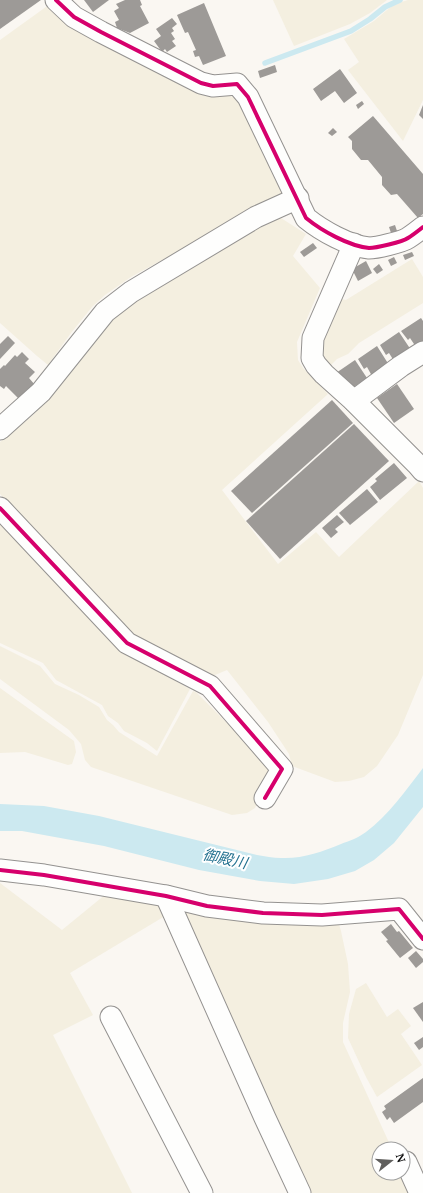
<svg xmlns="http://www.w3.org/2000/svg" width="423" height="1193" font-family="'Noto Serif','Noto Sans JP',serif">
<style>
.farmland{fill:#f4efe0}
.water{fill:#cce9f0}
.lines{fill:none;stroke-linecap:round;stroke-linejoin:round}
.stream{stroke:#cce9f0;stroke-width:5.5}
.building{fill:#9d9a97}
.minor-casing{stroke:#949290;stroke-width:23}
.minor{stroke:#fefefd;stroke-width:21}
.cycleway-casing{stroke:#fff;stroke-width:6}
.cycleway{stroke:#d6006c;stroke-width:4}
.labels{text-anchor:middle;stroke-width:4;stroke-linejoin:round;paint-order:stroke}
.water-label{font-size:15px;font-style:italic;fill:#247290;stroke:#fff}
</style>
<rect width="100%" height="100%" fill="#faf7f2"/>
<g class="farmland">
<polygon points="273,0 387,0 370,13 350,24 294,46"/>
<polygon points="408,0 423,0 423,100 403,141 348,70 359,62 344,39 374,21 387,10 395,4"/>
<polygon points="50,4 155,71 187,88 208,93 227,95 239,99 284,195 254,210 131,277 105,295 92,307 71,333 48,365 37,356 0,323 0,40"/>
<polygon points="272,217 281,218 306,234 293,256 320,288 297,342 298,360 303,368 328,394 222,490 278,564 316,532 339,557 419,481 423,488 423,675 398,735 377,766 364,777 349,781 335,782 292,766 289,754 268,722 227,670 215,675 205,675 125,631 0,494 0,442 33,415 56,388 105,318"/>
<polygon points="412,259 423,277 423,303 359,343 348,354 337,359 326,370 317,355 333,297 346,300"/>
<polygon points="0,522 116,647 190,689 157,751 147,743 124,731 118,723 108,716 102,705 56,680 43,663 0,643"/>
<polygon points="0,646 40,666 55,684 79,695 99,707 107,720 113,725 119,732 157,756 193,691 196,692 243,739 269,771 270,777 255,808 247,813 232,815 91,767 85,760 81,744 69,730 0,679"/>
<polygon points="0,688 74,741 76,752 72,764 68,765 25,752 0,753"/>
<polygon points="0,883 62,930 106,894 162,906 165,916 70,973 93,1015 53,1035 132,1193 0,1193"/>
<polygon points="176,908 338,921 341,931 348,964 350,992 343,1023 343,1042 392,1149 379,1149 379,1173 402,1173 411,1193 307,1193"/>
<polygon points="366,983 387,1017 398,1009 411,1026 401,1034 422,1065 377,1097 366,1077 348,1038 349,1014 356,989"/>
</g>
<path class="water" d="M423,768V807L394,843L374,860L355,871L328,879L294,884L260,881L199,870L104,846L22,831H0V804L44,806L99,816L257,855C265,856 273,858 281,858C302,859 322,852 341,844C349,841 358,838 366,832C388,816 406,790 423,768Z"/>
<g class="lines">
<polyline class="stream" points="265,63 351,31 370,19 385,7 400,0"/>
</g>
<g class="building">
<polygon points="0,0 41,0 0,29"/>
<polygon points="84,0 109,0 93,12"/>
<polygon points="125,0 140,0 142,5 140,6 149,23 130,33 117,28 115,22 119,20 114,11 119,8 116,4"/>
<polygon points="204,3 226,56 203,65 199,56 195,57 193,51 196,50 188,32 185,33 177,15"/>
<polygon points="172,18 177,24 172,28 174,31 171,33 175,39 172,41 176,46 167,52 165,49 162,52 154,41 161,36 156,29"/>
<polygon points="275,65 277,72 260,78 258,71"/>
<polygon points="340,69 357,93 344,103 335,91 321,101 313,89"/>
<polygon points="362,101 364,104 358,109 356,105"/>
<polygon points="423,105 423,119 419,115"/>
<polygon points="373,116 423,174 423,214 418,218 397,194 391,195 382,185 382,177 368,160 361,160 352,149 352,141 348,137"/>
<polygon points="333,128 337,132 332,136 328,133"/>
<polygon points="395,225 397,231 391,233 389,227"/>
<polygon points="313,243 317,248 304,257 300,252"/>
<polygon points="412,252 414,256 405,260 403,255"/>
<polygon points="394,257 397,263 391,266 388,260"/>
<polygon points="366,261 372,273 358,281 352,269"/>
<polygon points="379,264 383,270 377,274 373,269"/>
<polygon points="421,318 423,321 423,342 416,347 410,338 408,340 401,331"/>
<polygon points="399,332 411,350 394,361 389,353 386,355 380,345"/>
<polygon points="8,336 15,343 0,359 0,344"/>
<polygon points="377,346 389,365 372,376 367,367 364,369 358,359"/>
<polygon points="22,352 29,359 25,363 35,372 29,378 35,385 20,400 6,386 4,389 0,386 0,369 4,365 5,366 15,355 17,357"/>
<polygon points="355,360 367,378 351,389 336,373"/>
<polygon points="397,384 414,409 394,423 377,398"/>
<polygon points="332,400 353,423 252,513 231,491"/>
<polygon points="354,424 389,461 280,559 246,521"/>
<polygon points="394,463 407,478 380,500 370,487 377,481 375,479"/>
<polygon points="367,489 378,502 350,525 339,513"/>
<polygon points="337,515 344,522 335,529 338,532 331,538 322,528"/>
<polygon points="391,924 397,932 399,931 413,948 400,958 386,941 388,940 381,932"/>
<polygon points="416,951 423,959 423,962 416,968 408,958"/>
<polygon points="423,1002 423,1022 413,1008"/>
<polygon points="423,1037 423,1047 419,1050 414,1043"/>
<polygon points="423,1078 423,1102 394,1123 390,1117 387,1120 382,1112 386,1109 384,1106"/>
</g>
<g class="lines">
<defs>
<g id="minor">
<path d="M56,0L74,17L101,32L201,83L213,86L237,84L248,97L306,218C322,231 349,246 369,248C376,248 402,242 408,238C413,235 418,231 423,227"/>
<polyline points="354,244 313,338 312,358 316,365 324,374 354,401 417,464 423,471"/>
<polyline points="354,401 401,366 423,352"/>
<polyline points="0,429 41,392 105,312 131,292 256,217 298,198"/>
<polyline points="0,508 127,643 210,686 282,769 265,798"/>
<polyline points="0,870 44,875 166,896 207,906 263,913 322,915 399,909 423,939"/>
<polyline points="166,896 265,1118 300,1193"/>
<polyline points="111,1017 202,1193"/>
<polyline points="406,1162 420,1193"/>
</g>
</defs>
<use href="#minor" class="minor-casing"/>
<use href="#minor" class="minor"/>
<defs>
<g id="cycleway">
<path d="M56,0L74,17L101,32L201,83L213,86L237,84L248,97L306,218C322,231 349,246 369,248C376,248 402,242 408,238C413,235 418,231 423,227"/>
<polyline points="0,508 127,643 210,686 282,769 265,798"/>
<polyline points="0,870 44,875 166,896 207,906 263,913 322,915 399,909 423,939"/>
</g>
</defs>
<use href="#cycleway" class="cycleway-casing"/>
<use href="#cycleway" class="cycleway"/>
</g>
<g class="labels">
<g class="water-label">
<text transform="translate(225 859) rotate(12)" y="5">御殿川</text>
</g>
</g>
<g transform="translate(391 1161) rotate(73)"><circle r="19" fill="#ffffff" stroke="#9e9e9e"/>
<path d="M0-3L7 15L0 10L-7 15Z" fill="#605f5d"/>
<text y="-6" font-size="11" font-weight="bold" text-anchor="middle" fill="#0d0d0d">N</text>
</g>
</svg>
